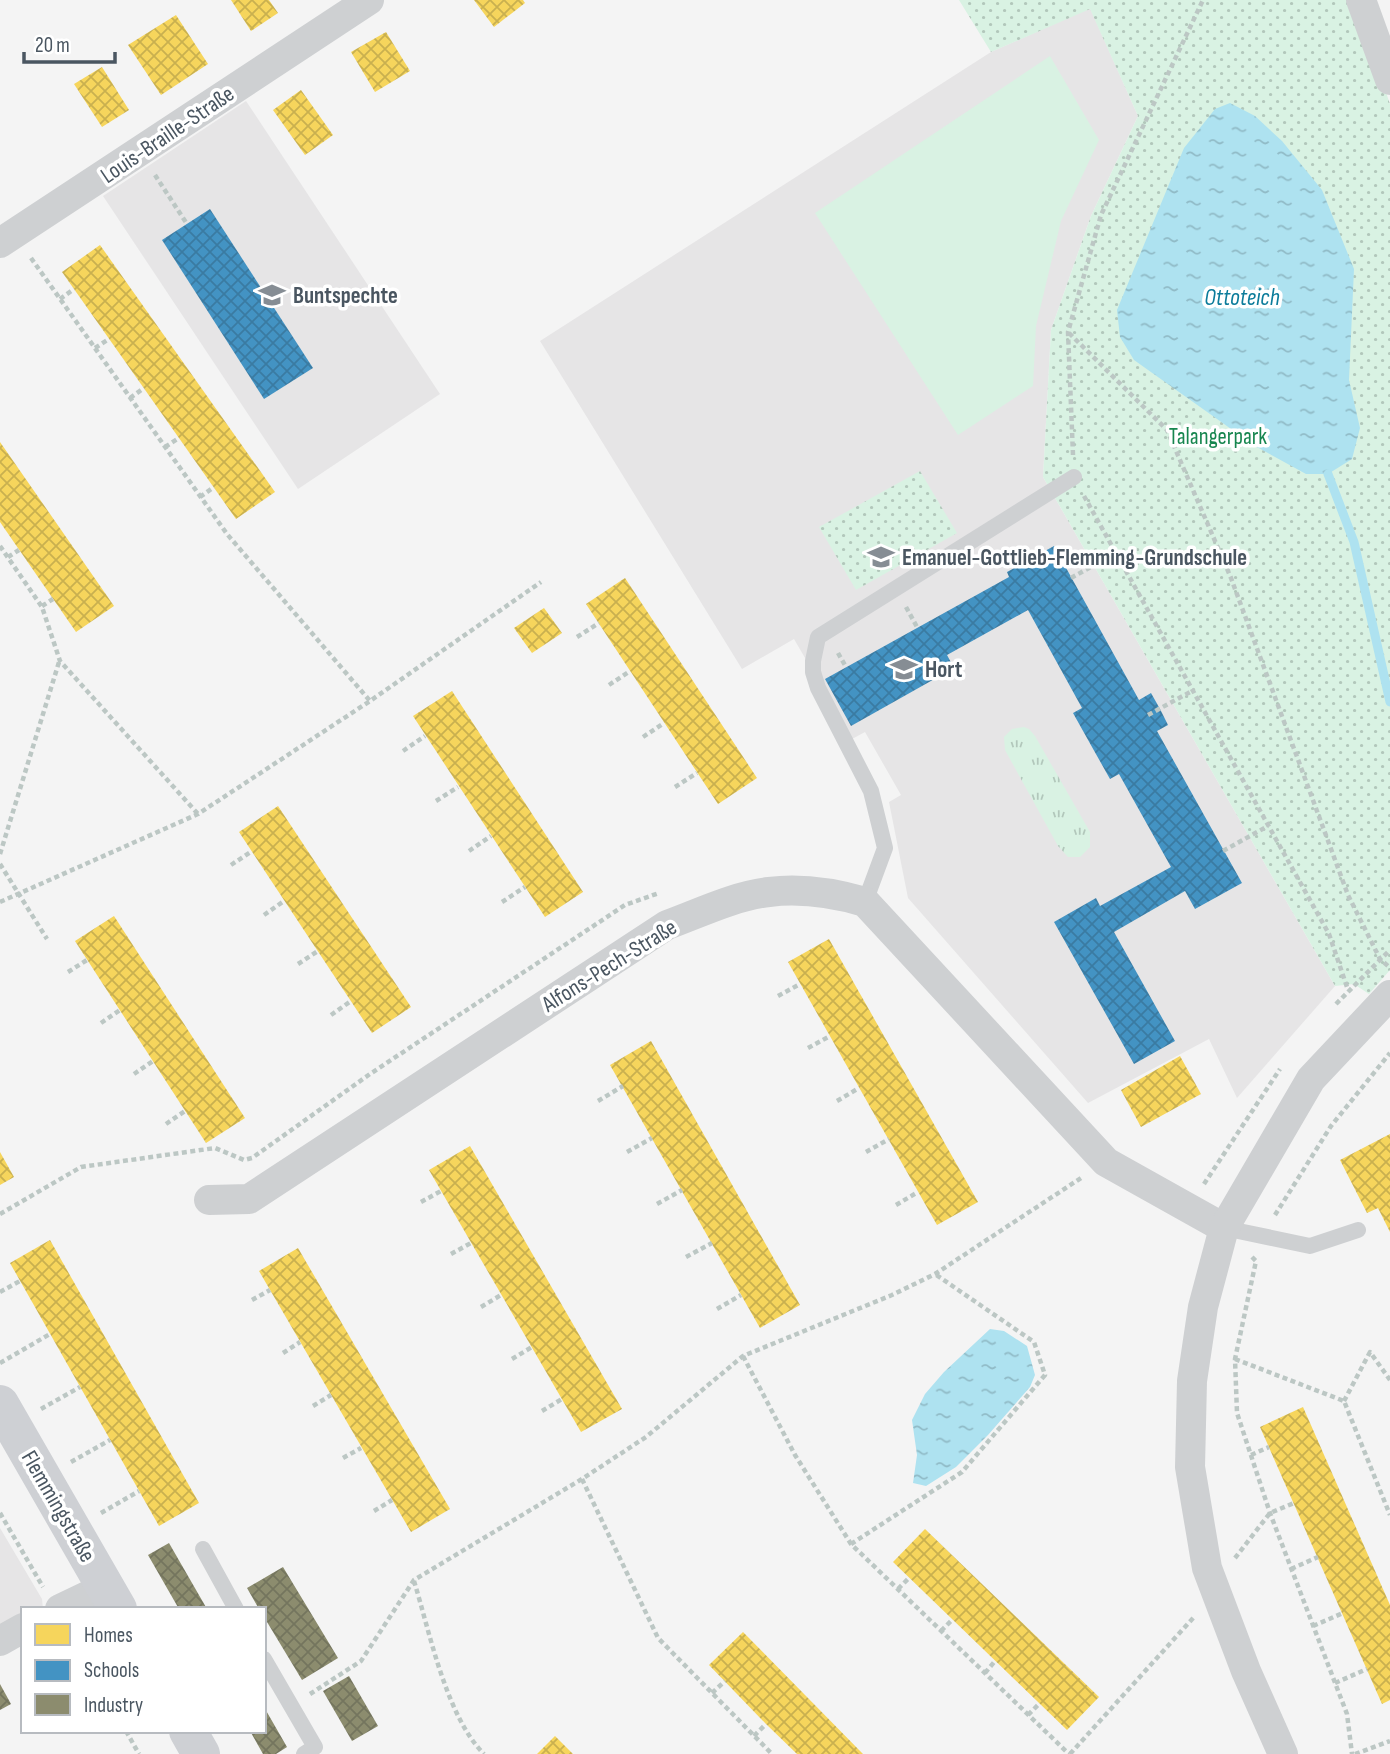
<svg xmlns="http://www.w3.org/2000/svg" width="1390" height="1754" font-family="'Sofia Sans Condensed',sans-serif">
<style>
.education{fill:#e6e5e6}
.grass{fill:url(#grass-tufts)}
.park{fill:url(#park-dots)}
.garden{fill:#d9f2e3}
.water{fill:url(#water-ripples)}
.homes{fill:url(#homes-cross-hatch)}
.schools{fill:url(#schools-cross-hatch)}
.industry{fill:url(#industry-cross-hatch)}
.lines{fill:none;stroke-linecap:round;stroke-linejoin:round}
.stream{stroke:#aee2f0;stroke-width:9}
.path{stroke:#bcc7c4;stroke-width:4.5;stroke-dasharray:5 3.5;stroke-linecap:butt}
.lane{stroke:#ced0d2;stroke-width:16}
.street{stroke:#ced0d2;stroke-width:30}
.secondary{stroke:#ced0d4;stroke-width:38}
.labels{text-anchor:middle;stroke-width:7;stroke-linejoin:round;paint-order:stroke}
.street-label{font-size:23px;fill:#4a5661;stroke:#fff}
.poi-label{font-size:23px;font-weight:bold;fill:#4a5661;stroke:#fff;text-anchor:start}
.park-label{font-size:23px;fill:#17864f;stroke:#fff}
.water-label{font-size:24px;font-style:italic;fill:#0c7c9b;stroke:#fff}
</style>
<defs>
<pattern id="grass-tufts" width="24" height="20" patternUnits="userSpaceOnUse" patternTransform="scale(1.75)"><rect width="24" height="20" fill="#d9f2e3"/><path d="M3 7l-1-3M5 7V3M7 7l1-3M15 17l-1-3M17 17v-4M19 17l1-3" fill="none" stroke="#b2c7bb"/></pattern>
<pattern id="park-dots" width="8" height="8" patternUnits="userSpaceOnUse" patternTransform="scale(1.75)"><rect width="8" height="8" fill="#d9f2e3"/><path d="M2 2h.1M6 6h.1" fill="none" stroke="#b2c7bb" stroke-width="1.8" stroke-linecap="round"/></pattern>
<pattern id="water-ripples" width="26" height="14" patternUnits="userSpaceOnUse" patternTransform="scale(1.75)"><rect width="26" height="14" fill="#aee2f0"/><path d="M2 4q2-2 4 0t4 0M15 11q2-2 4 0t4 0" fill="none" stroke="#90bac6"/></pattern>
<pattern id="homes-cross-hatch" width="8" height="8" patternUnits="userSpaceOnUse" patternTransform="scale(1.75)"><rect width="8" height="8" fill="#f6d55c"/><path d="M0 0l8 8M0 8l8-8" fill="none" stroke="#c9b04f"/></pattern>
<pattern id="schools-cross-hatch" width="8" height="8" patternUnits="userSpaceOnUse" patternTransform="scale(1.75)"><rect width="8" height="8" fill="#4393c3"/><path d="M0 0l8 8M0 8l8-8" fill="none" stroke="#3a7ba2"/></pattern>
<pattern id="industry-cross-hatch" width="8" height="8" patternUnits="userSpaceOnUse" patternTransform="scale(1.75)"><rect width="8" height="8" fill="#8c8c6e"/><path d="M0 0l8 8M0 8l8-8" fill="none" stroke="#74755e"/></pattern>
</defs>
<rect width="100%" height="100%" fill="#f4f4f4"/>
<g class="education">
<polygon points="1090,8 1138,116 1091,216 1051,330 1043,477 1335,986 1237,1098 1209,1039 1088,1103 908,898 889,802 901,795 865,732 852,739 794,639 742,669 540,341 991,52"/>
<polygon points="246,101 440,394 298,489 103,196"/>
<polygon points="0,1528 42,1599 43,1609 23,1609 23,1620 0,1632"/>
</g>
<polygon class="grass" points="1024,727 1029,729 1035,736 1090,832 1090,847 1080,857 1068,857 1058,846 1005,750 1004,737 1012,729"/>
<g class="park">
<polygon points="959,0 1354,0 1390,104 1390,970 1369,994 1354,984 1335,986 1043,477 1051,330 1091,216 1138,116 1090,9 991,52"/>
<polygon points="920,471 957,533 856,590 819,527"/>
</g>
<polygon class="garden" points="1050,56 1099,140 1061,221 1036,326 1033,386 958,435 815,213"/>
<g class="water">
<polygon points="1230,103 1255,116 1282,141 1322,190 1354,269 1349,380 1360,428 1352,459 1328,474 1306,474 1255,446 1134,360 1120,337 1117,310 1184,148 1215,109"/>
<polygon points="990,1329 1004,1331 1027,1346 1035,1375 1030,1387 988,1435 956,1467 926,1486 913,1483 917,1455 912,1420 925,1394 944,1372"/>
</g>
<g class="homes">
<polygon points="231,0 269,0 278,13 251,31"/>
<polygon points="474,0 523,0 525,3 494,27"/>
<polygon points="176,15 208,64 161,95 128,45"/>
<polygon points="386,32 410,71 375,92 351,52"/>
<polygon points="102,67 129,110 102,127 74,84"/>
<polygon points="301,90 333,135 305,155 273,110"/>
<polygon points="100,245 275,492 236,519 62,272"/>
<polygon points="0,442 114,606 76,632 0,522"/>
<polygon points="625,578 757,778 718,804 586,604"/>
<polygon points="544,608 562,633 532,653 514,628"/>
<polygon points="452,691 583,892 545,917 413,716"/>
<polygon points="278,806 411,1007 372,1033 239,832"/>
<polygon points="114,916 245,1118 206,1143 75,941"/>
<polygon points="829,939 978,1202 937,1225 788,962"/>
<polygon points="651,1041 800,1305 760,1328 610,1065"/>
<polygon points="1180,1056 1201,1094 1141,1127 1121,1090"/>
<polygon points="1390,1134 1390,1232 1378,1208 1367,1213 1340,1160"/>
<polygon points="470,1146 622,1409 581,1432 429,1170"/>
<polygon points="0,1152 14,1177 0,1185"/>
<polygon points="50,1240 199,1503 159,1526 10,1263"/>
<polygon points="298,1248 450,1509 411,1532 259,1271"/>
<polygon points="1303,1407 1390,1605 1390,1700 1382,1704 1260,1427"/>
<polygon points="925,1529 1099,1697 1067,1730 893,1562"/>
<polygon points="743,1632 863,1754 797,1754 766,1724 709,1665"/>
<polygon points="555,1736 573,1754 537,1754"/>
</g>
<g class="schools">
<polygon points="210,209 313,368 264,399 162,240"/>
<polygon points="1054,546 1139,700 1151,693 1160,709 1168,725 1157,731 1242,883 1195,909 1185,891 1114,932 1175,1041 1134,1064 1054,922 1096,898 1100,906 1171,867 1119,774 1110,779 1092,747 1073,713 1082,708 1028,610 947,655 954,668 851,726 825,679 1009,577 1007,572"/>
</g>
<g class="industry">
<polygon points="169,1543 207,1609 179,1609 148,1555"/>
<polygon points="283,1567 338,1658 302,1680 264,1617 264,1609 259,1609 247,1588"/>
<polygon points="349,1676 378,1726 352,1741 323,1691"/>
<polygon points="0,1684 11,1704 0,1710"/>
<polygon points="264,1707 287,1747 276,1754 263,1754 250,1731 264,1731"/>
</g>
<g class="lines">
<polyline class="stream" points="1328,474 1354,542 1390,702"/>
<g class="path">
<polyline points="155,175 187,224"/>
<polyline points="31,258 227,534 370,701"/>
<polyline points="60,299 74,289"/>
<polyline points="1069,333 1167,430 1231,578 1348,895 1380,959 1388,966"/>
<polyline points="95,348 109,339"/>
<polyline points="130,398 144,388"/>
<polyline points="165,447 179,438"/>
<polyline points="1073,455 1068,332 1101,215 1203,0"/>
<polyline points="1084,496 1329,934 1348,990"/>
<polyline points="200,497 214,487"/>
<polyline points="0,546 42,607 60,661 198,814"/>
<polyline points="8,557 19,550"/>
<polyline points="1071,578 1116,553"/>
<polyline points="42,606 53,599"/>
<polyline points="906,607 917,627"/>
<polyline points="577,637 599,623"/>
<polyline points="838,653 846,667"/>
<polyline points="609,685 630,671"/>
<polyline points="1148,715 1192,691"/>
<polyline points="643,737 664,723"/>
<polyline points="403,751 425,736"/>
<polyline points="675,787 697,773"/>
<polyline points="436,801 458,787"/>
<polyline points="469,851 491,836"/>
<polyline points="1223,851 1268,826"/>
<polyline points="0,854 59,662"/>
<polyline points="0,864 47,939"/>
<polyline points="231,865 252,851"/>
<polyline points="0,902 198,814 370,701 541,582"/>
<polyline points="502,902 525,887"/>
<polyline points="264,915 284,901"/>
<polyline points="298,964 318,951"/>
<polyline points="68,972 87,960"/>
<polyline points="778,996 800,984"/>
<polyline points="1336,1004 1390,950"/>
<polyline points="331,1015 351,1001"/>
<polyline points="101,1023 120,1010"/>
<polyline points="808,1048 830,1036"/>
<polyline points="134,1074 153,1061"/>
<polyline points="598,1101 623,1086"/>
<polyline points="837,1101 859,1088"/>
<polyline points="166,1124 185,1111"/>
<polyline points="627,1152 652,1138"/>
<polyline points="866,1152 889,1139"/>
<polyline points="1204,1184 1280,1069"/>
<polyline points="421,1202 441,1191"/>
<polyline points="657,1204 682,1190"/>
<polyline points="896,1205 918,1192"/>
<polyline points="0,1214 81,1167 215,1148 244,1160 252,1158 370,1074 625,905 659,893"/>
<polyline points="1275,1215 1331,1126 1390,1053"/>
<polyline points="451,1254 471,1243"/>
<polyline points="686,1257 712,1243"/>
<polyline points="1252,1257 1256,1261 1235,1359 1237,1413 1270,1513 1347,1714 1352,1754"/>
<polyline points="0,1292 20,1281"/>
<polyline points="252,1300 270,1290"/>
<polyline points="481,1307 501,1295"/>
<polyline points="717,1309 741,1295"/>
<polyline points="283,1353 300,1342"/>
<polyline points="743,1356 795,1455 851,1544 1069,1754"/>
<polyline points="512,1359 532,1347"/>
<polyline points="1235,1359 1344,1401 1390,1515"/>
<polyline points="0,1363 50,1334"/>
<polyline points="1344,1401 1370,1352 1390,1380"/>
<polyline points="313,1406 331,1395"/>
<polyline points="41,1409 80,1387"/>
<polyline points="542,1411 562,1399"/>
<polyline points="1251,1455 1269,1447"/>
<polyline points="343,1458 361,1448"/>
<polyline points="71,1462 110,1440"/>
<polyline points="582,1479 658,1638 772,1754"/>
<polyline points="374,1511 392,1500"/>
<polyline points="0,1513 43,1587"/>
<polyline points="101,1513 139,1491"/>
<polyline points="851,1544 962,1472 1045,1375 1034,1342 935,1274"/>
<polyline points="1235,1558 1270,1513 1294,1503"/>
<polyline points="1291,1569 1318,1557"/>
<path d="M414,1581C430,1633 446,1716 484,1754"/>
<polyline points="898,1589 909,1578"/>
<polyline points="1313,1626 1343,1613"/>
<polyline points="941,1631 952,1620"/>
<polyline points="985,1673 995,1661"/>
<polyline points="1335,1683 1367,1669"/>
<polyline points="712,1693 725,1681"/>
<polyline points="310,1694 361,1661 414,1580 582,1479 646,1437 743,1356 892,1295 935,1274 1081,1178"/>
<polyline points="1028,1715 1039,1704"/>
<polyline points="126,1731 139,1754"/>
<polyline points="754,1736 766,1724"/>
<polyline points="1070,1754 1194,1617"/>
<polyline points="1355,1754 1390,1741"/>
</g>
<g class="lane">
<polyline points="865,902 885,848 871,791 818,688 813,672 813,661 818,637 1074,477"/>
<polyline points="1224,1228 1310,1246 1358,1230"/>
<polyline points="203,1549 236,1609"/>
<polyline points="264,1659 315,1747 304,1754"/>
</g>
<g class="street">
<polyline points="1361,0 1390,80"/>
<polyline points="0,243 369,0"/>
<path d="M209,1200L249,1199L667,925C700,913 734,896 769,892C801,888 834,893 865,902L1106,1162L1224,1228"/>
<polyline points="60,1609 106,1587"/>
<polyline points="0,1641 23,1628"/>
<polyline points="1283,1754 1246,1671 1207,1568 1190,1467 1192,1381 1203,1307 1224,1228 1311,1079 1390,995"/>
</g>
<g class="secondary">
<polyline points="0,1404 118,1609"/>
<polyline points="188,1731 201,1754"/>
</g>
</g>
<defs>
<symbol id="school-bare" viewBox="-9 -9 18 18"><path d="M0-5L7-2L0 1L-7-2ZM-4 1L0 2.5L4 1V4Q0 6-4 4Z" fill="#868d94" stroke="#fff" stroke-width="2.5" paint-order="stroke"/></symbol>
</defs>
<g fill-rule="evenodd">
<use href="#school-bare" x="253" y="276" width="38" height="38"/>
<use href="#school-bare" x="862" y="538" width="38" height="38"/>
<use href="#school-bare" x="885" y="650" width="38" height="38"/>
</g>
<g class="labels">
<g class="street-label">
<text transform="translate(167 134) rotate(-34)" y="8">Louis-Braille-Straße</text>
<text transform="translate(609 965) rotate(-32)" y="8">Alfons-Pech-Straße</text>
<text transform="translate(59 1506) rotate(60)" y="8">Flemmingstraße</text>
</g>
<g class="poi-label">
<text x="293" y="303">Buntspechte</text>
<text x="902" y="565">Emanuel-Gottlieb-Flemming-Grundschule</text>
<text x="925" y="677">Hort</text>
</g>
<g class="park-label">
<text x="1218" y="444">Talangerpark</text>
</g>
<g class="water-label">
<text x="1242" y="305">Ottoteich</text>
</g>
</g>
<rect x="21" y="1607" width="245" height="126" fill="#ffffff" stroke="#b7bbc0" stroke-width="2"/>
<rect x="35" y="1624" width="35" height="21" fill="#f6d55c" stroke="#b7bbc0" stroke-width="2"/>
<text x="84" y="1642" font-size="21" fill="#4a5661">Homes</text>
<rect x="35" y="1660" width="35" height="21" fill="#4393c3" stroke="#b7bbc0" stroke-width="2"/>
<text x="84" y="1677" font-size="21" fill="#4a5661">Schools</text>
<rect x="35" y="1694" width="35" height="21" fill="#8c8c6e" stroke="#b7bbc0" stroke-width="2"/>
<text x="84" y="1712" font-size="21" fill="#4a5661">Industry</text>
<path d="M24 52v10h91v-10" fill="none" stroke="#4a5661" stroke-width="3.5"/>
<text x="35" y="52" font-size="21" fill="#4a5661" stroke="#ffffff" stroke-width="5" paint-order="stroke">20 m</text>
</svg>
